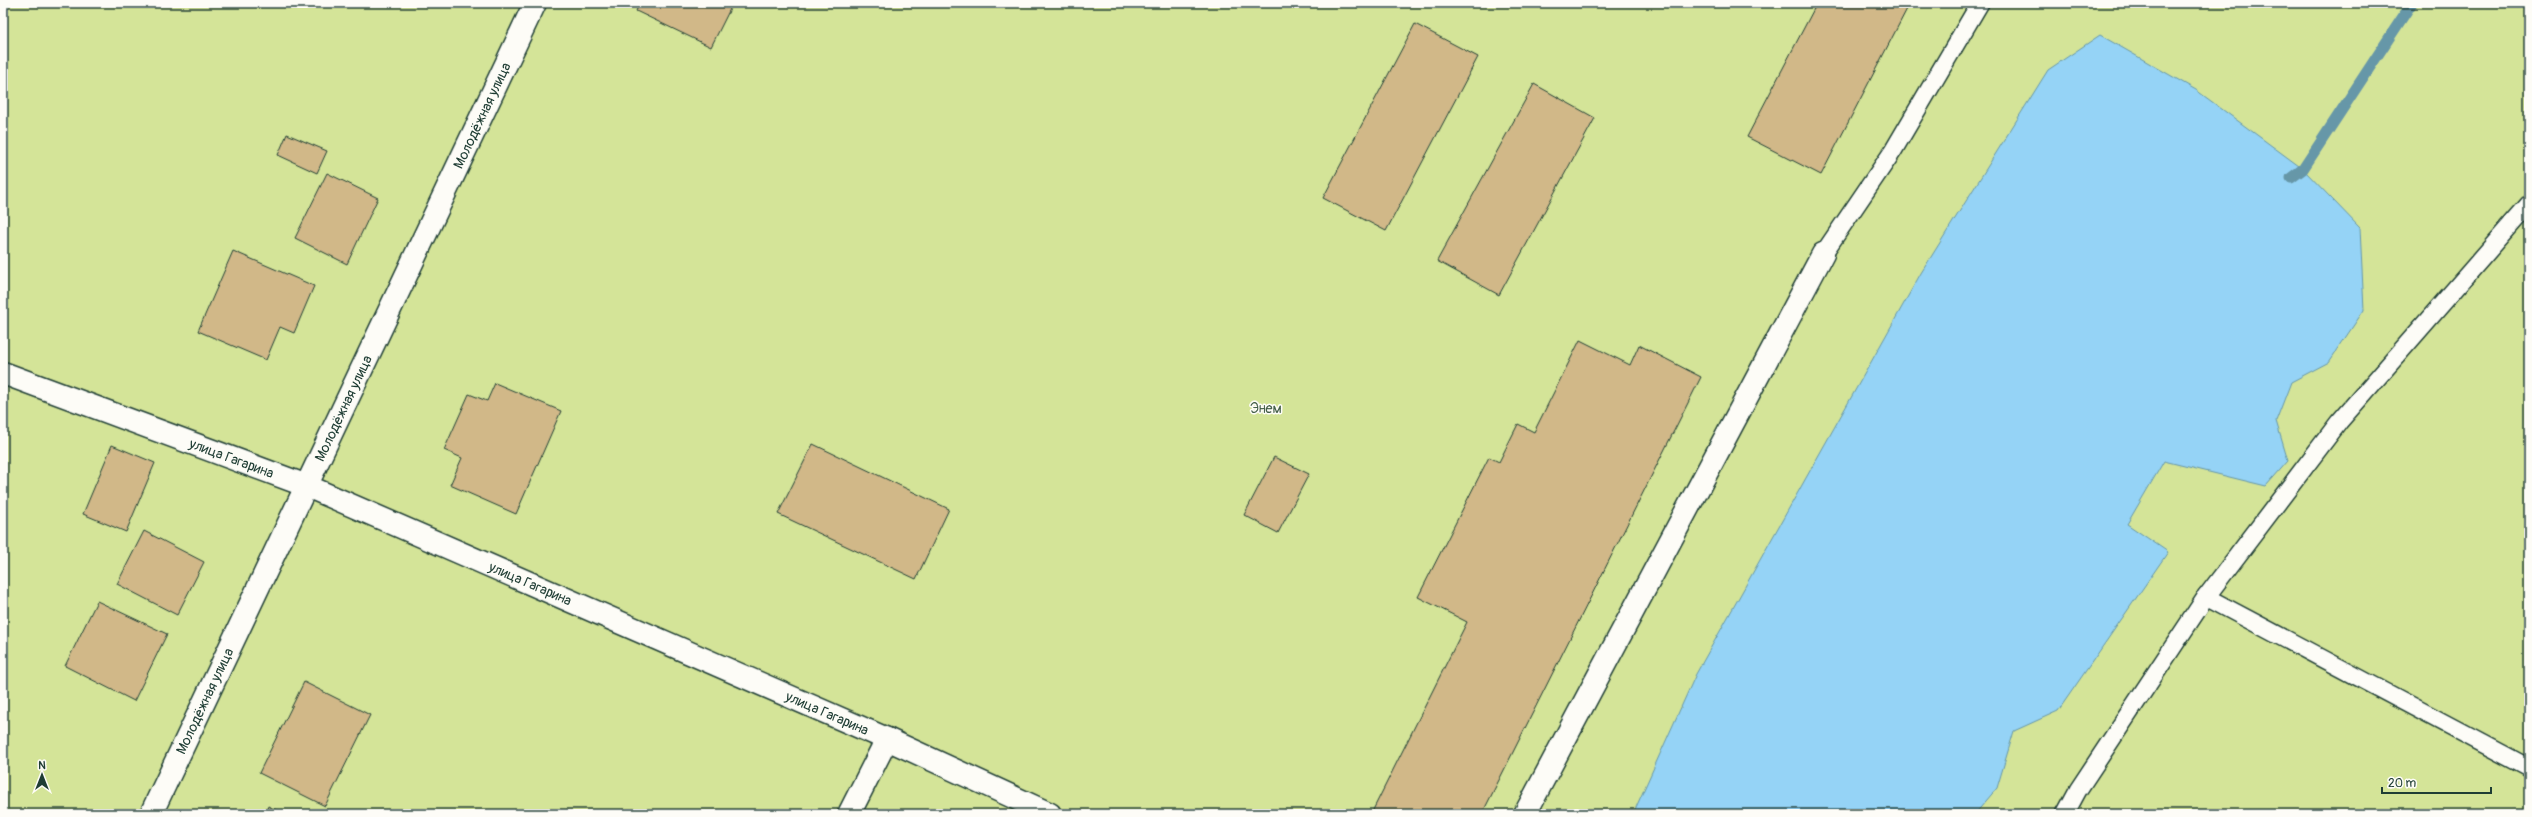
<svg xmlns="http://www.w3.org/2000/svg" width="2532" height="817" font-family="Pangolin,sans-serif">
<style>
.green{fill:#d4e498;stroke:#7a9066}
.water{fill:#95d3f6;stroke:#6697a8}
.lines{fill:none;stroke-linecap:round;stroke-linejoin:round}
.stream{stroke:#6697a8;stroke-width:11}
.building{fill:#d1b888;stroke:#1f3d34}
.lane-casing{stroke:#1f3d34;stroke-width:20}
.street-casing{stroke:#1f3d34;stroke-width:25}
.lane{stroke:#fdfcf7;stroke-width:17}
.street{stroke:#fdfcf7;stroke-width:22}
.labels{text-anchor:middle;stroke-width:3;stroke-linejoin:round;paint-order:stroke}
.street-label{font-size:14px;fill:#1f3d34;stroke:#fdfcf7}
.park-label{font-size:14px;fill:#435e48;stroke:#fdfcf7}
</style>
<rect width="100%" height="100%" fill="#fdfcf7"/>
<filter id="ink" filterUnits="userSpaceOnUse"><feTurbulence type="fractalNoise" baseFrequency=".025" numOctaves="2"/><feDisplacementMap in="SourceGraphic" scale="8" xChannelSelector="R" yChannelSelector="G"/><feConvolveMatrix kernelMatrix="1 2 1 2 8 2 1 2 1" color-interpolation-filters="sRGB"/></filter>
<g filter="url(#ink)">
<rect class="green" x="3" y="3" width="2526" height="811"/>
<polygon class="water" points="2100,35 2196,90 2303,169 2360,228 2364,310 2329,362 2291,382 2276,421 2288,461 2266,486 2164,461 2127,524 2168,552 2058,711 2014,731 1997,788 1975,814 1633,814 1696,674 1921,273 2048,70"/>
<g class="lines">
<polyline class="stream" points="2291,178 2303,169 2412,3"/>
</g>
<g class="building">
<polygon points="640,3 733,3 711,47 636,11"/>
<polygon points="1817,3 1910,3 1821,175 1747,137"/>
<polygon points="1415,24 1478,57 1386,231 1323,198"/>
<polygon points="1534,84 1595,118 1499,295 1437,261"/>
<polygon points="287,134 327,151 317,173 278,155"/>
<polygon points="327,173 378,198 347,264 295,238"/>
<polygon points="233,251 314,286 294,333 280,327 266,360 198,331"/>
<polygon points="1580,340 1630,365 1639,345 1701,377 1482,814 1371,814 1467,622 1418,597 1489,457 1499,462 1518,424 1534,432"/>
<polygon points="495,383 561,411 516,514 450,485 462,458 444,450 469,394 487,401"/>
<polygon points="813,444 949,509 916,579 778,514"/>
<polygon points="112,445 155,463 126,532 83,514"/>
<polygon points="1274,457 1309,474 1278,533 1244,515"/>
<polygon points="144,531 204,562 177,615 117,584"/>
<polygon points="97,601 167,634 134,701 65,666"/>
<polygon points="304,682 370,715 325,806 259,773"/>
<polygon points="268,806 284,814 265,814"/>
</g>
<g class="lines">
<defs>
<g id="lane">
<polyline points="1823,254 1893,151 1980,3"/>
<polyline points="2206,597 2529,768"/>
<polyline points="2065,814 2078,790 2206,597 2339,422 2529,204"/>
</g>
<g id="street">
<path id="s1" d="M3,373L307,486L887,739L1050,814"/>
<path id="s2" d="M151,814L535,3"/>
<polyline points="849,814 887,739"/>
<polyline points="1525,814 1823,254"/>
</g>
</defs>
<use href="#lane" class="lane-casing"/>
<use href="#street" class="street-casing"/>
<use href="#lane" class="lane"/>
<use href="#street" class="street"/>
</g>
</g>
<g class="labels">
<g class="street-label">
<text dy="5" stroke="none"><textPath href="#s2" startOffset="773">Молодёжная улица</textPath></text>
<text dy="5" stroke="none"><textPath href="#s2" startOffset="449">Молодёжная улица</textPath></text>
<text dy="5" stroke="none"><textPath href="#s1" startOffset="244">улица Гагарина</textPath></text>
<text dy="5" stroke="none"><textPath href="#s1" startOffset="568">улица Гагарина</textPath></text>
<text dy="5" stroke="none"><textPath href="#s2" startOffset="125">Молодёжная улица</textPath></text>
<text dy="5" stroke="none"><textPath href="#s1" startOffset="892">улица Гагарина</textPath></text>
</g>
<g class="park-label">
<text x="1266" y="413">Энем</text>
</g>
</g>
<rect width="2532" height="817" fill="none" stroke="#fdfcf7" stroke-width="16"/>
<rect x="8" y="8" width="2516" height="801" fill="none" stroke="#1f3d34" stroke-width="1.5" filter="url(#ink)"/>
<g transform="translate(42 775)" stroke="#fdfcf7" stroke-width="3" paint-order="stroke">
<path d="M0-3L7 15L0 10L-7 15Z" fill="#1f3d34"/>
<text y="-6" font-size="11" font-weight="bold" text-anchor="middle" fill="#1f3d34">N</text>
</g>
<path d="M2382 787v6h109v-6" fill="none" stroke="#1f3d34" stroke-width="2"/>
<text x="2388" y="787" font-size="12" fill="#1f3d34" stroke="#fdfcf7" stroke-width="3" paint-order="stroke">20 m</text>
</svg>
